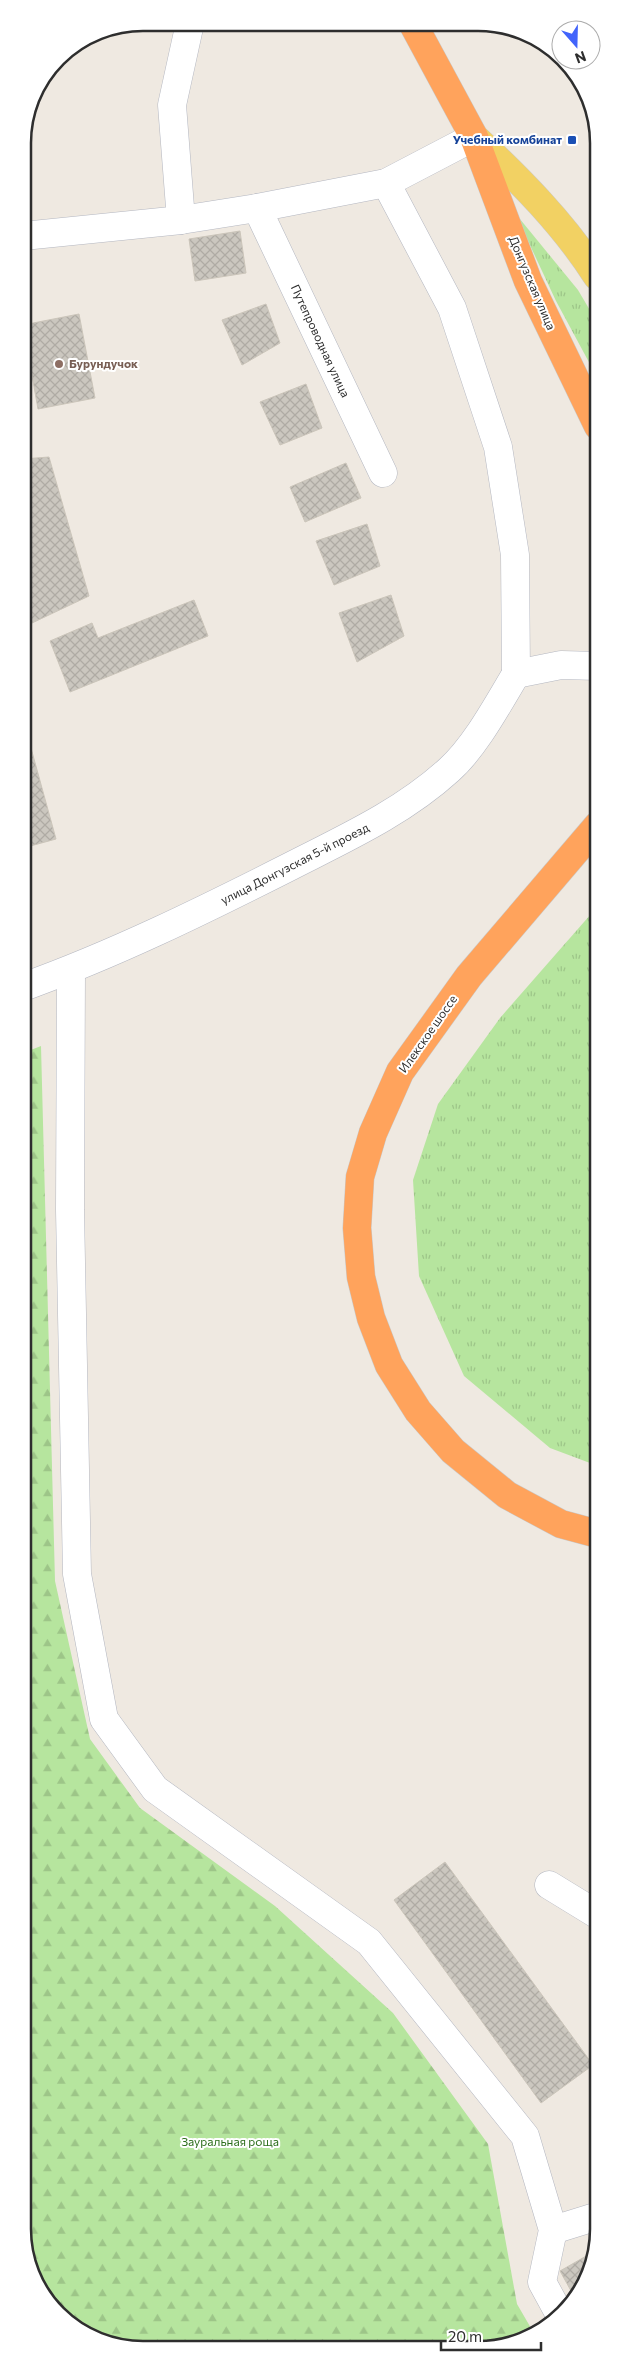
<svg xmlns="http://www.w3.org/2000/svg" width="621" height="2372" font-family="Commissioner,sans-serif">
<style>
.grass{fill:url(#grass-tufts)}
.forest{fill:url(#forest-firs)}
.building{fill:url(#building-cross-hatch);stroke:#cbc5ba}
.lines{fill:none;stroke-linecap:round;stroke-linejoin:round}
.minor-casing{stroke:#b4b7c1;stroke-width:29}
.major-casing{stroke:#c9c9c9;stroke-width:29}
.highway-casing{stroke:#c9c9c9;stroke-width:29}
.minor{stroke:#fff;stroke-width:28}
.major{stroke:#f2d163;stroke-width:28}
.highway{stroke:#ffa35c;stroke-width:28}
.transit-dot{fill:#1a4fb4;stroke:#fff;stroke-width:2}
.education-dot{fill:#8d6e63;stroke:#fff;stroke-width:2}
.labels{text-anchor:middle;stroke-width:4;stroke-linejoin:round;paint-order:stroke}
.transit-label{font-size:12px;font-weight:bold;fill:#164399;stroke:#fff;text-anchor:end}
.street-label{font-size:12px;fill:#2e2e2e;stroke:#fff}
.education-label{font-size:12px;font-weight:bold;fill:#785e54;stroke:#fff;text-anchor:start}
.park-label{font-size:12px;fill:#2c6e1b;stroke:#fff}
.rim{fill:none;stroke:#2e2e2e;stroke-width:2.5}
</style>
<defs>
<pattern id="grass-tufts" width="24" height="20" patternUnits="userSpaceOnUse" patternTransform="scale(1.25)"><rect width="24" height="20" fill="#b6e59e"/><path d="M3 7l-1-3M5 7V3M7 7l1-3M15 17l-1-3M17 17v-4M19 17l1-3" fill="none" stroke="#9dc588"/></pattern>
<pattern id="forest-firs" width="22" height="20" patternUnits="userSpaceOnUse" patternTransform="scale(1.25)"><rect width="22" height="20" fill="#b6e59e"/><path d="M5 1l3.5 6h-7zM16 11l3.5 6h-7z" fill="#9dc588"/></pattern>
<pattern id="building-cross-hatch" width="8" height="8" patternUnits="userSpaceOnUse" patternTransform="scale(1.25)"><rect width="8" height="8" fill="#cbc7bf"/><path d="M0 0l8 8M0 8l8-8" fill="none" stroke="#afaba4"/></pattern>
</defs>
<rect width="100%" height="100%" fill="#efe9e1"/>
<g class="grass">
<polygon points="515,213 578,290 598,324 598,379 556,301"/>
<polygon points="598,906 598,1466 550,1448 464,1376 419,1276 413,1180 438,1104 500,1018"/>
</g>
<polygon class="forest" points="41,1046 55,1581 90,1739 140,1808 275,1906 393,2013 488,2144 517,2304 535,2335 494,2348 119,2347 82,2333 53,2309 24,2245 23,1053"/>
<g class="building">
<polygon points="240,231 246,273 195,281 189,239"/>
<polygon points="266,304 280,343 242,365 222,320"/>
<polygon points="79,314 95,398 38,409 23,325"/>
<polygon points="306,384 322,428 280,445 260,402"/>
<polygon points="49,457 89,596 32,623 23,577 23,459"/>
<polygon points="346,463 361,498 305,522 290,487"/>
<polygon points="367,524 380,566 334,585 316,541"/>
<polygon points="391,595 404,636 357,662 339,613"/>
<polygon points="194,600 208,636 70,692 50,641 92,623 98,638"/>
<polygon points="23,719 56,839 23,848"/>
<polygon points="445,1862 593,2065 541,2103 394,1900"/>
<polygon points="595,2251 589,2275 575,2298 560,2271"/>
</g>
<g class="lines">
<defs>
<g id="minor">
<polyline points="386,183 452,308 498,447 515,555 516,674"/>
<polyline points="257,208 383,473"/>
<polyline points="181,220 172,105 190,23"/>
<polyline points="23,236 181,220 257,208 386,183 474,137"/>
<polyline points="516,674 561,665 598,666"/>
<polyline points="71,970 70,1210 77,1574 104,1719 155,1789 369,1942 525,2136 553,2230 542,2282 560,2315"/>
<path d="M23,987C115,954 204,910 291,866C346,838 403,812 449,770C475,747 498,704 516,674"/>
<polyline points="549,1885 598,1915"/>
<polyline points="553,2230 598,2216"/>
</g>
<path id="major" d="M474,137C519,179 564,224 597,276"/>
<g id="highway">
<polyline points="413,24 474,137 528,281 598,426"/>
<polyline points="598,825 469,976 400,1072 373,1133 360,1177 357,1228 361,1277 371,1318 389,1365 418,1411 453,1451 507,1495 561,1524 598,1534"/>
</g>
</defs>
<use href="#minor" class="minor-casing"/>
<use href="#major" class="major-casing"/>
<use href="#highway" class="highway-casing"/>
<use href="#minor" class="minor"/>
<use href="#major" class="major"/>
<use href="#highway" class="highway"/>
</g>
<rect class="transit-dot" x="567" y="135" width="10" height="10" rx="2.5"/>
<circle class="education-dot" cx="59" cy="364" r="5"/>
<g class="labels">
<g class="transit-label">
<text x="562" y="144">Учебный комбинат</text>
</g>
<g class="street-label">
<text transform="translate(532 283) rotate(67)" y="4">Донгузская улица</text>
<text transform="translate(320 341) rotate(65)" y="4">Путепроводная улица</text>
<text transform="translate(295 864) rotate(-27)" y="4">улица Донгузская 5-й проезд</text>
<text transform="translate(428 1034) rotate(-55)" y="4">Илекское шоссе</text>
</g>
<g class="education-label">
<text x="69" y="368">Бурундучок</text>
</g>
<g class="park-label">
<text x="230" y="2146">Зауральная роща</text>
</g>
</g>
<path d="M0 0H621V2372H0ZM143 31H478A112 112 0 0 1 590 143V2229A112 112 0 0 1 478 2341H143A112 112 0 0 1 31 2229V143A112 112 0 0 1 143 31Z" fill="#fff" fill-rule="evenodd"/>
<path class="rim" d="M143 31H478A112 112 0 0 1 590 143V2229A112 112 0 0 1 478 2341H143A112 112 0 0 1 31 2229V143A112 112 0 0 1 143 31Z"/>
<g transform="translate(576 45) rotate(160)"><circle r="24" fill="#ffffff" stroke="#ababab"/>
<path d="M0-4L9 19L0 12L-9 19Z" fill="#4264fb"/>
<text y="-8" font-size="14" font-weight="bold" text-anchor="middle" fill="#2e2e2e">N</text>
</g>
<path d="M441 2342v8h100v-8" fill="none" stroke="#2e2e2e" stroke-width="2.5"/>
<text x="448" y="2342" font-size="15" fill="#2e2e2e" stroke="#ffffff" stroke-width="4" paint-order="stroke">20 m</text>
</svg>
